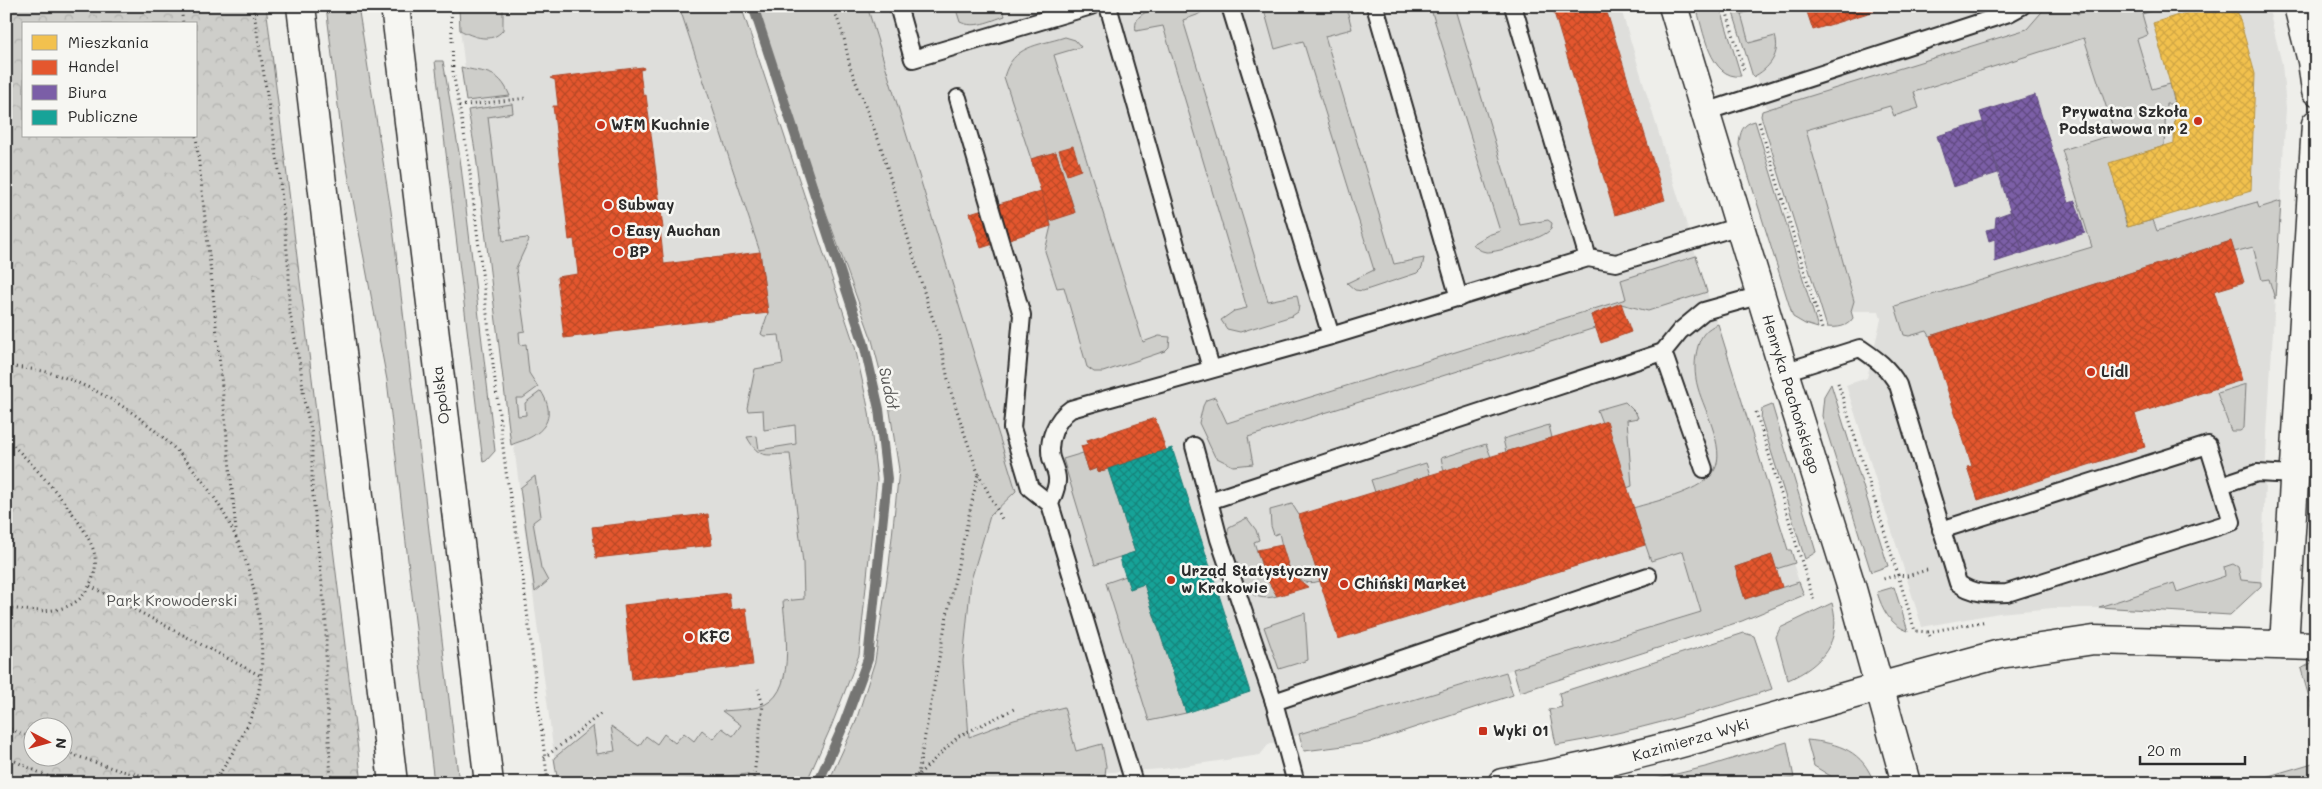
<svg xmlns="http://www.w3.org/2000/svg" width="2322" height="789" font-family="Mali,sans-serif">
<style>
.built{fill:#dededb}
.grass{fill:#cececa;stroke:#7c7c7a}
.park{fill:url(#park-crowns);stroke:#7c7c7a;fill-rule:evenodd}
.homes{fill:url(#homes-cross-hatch);stroke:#b69444}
.shops{fill:url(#shops-cross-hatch);stroke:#ac4a2d}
.offices{fill:url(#offices-cross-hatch);stroke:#634f82}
.public{fill:url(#public-cross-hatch);stroke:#1d7f77}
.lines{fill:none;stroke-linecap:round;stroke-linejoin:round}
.stream{stroke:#757573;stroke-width:10}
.service-casing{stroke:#2b2b2b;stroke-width:20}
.minor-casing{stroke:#2b2b2b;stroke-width:31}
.tertiary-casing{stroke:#2b2b2b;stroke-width:31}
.primary-casing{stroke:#2b2b2b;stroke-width:31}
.path{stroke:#2b2b2b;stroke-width:3;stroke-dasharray:1 4;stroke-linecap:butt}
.service{stroke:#f6f6f2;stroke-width:16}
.minor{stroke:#f6f6f2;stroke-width:28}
.tertiary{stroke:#f6f6f2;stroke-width:28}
.primary{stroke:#f6f6f2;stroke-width:28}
.poi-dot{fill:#c8321e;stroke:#f6f6f2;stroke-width:2}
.labels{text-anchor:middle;stroke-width:5;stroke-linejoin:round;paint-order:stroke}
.poi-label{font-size:15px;font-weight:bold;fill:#2b2b2b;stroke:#f6f6f2;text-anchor:start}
.street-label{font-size:15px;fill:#2b2b2b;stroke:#f6f6f2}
.park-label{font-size:15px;fill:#545453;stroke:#f6f6f2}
.water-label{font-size:16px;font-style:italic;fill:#565655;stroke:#f6f6f2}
</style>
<defs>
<pattern id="park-crowns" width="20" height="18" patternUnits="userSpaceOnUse" patternTransform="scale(1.25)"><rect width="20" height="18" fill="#cececa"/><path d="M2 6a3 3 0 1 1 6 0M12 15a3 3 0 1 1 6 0" fill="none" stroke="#b1b1ae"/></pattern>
<pattern id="homes-cross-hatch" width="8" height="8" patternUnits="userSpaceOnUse" patternTransform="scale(1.25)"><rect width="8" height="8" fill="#f2c14e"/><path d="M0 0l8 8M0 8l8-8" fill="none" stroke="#d0a644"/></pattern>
<pattern id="shops-cross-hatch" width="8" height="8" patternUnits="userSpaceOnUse" patternTransform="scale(1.25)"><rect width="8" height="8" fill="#e4572e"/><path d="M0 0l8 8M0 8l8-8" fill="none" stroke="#b94827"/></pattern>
<pattern id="offices-cross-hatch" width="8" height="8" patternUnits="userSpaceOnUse" patternTransform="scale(1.25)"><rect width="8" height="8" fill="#7b5ea7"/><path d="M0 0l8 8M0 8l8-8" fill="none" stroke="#604a80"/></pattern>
<pattern id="public-cross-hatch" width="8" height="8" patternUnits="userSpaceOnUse" patternTransform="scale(1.25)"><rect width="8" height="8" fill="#17a398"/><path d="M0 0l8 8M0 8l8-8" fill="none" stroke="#15857c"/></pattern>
</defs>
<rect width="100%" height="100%" fill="#eeeeea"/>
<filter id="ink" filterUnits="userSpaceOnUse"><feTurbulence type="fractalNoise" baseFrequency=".02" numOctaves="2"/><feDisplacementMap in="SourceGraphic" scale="10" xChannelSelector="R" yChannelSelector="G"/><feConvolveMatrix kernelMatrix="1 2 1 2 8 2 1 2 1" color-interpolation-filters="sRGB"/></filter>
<g filter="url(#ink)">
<g class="built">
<polygon points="528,6 679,6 760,252 796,323 815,584 763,741 555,763 460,30 478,37 496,36 500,33 504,25 502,9"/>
<polygon points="867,6 1620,6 1712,308 1799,582 1269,744 1260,755 1163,769 975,780 969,737 963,661 971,580 990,516 1016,491"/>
<polygon points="1736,6 2074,6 2077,14 2104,6 2268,6 2282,64 2286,108 2267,434 2261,582 2261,586 2230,615 2099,608 2053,608 1999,613 1922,627 1846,385 1867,378 1881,319 1879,311 1851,311 1830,317"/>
</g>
<g class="grass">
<polygon points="326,6 358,6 391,211 459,783 434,783 387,380 343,147"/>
<path d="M459,6H528L503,9V30C492,44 473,37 460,30Z"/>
<path d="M679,6H741L855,347L869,412L877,479L859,655L831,727L806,783H747L748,774L658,783H558L554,758L593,726L597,754L615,751L611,726L639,746L646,736L657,744L664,734L675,743L684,733L694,741L702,730L713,739L722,728L733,736L741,725L722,711C734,710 746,710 758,707C798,697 785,631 783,601L804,599L803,563L790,454C767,454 760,461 747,437L757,436L759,450L796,444L795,425L764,430L763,410L748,411L747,408L755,369L783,364L779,335L764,336L761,334L768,313L760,252Z"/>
<polygon points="756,6 867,6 1016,491 990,516 971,580 963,661 969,737 1014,720 1064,707 1076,751 1102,744 1106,766 1105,776 1052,783 828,783 855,724 875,661 889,565 899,470 889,405 872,340 805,154"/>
<path d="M955,6H1001L1005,16C990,21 975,29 960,22Z"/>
<path d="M1167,6H1207L1208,8L1197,15L1183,20L1268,301L1297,295L1299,305L1298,312L1292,316L1240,332L1227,329L1221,320L1234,311L1247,308L1163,26L1136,31C1132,12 1153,10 1167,6Z"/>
<polygon points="1263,6 1346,6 1352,29 1325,36 1394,264 1424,258 1422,268 1417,273 1363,291 1355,290 1347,283 1374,270 1303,41 1275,49"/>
<path d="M1430,6H1454L1520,225L1548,220L1552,223L1551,229C1545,238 1497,253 1486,252C1480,251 1476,248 1473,244L1488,235L1500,231Z"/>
<path d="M1696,6H1720L1741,76C1710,80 1703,29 1696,6Z"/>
<path d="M1731,6H1738L1739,9L1755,6L1756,9L1741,14L1749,43L1775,36C1781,54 1769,69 1753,77Z"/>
<path d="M2047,6H2074L2077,14L2104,6H2168L2142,14L2148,35L2137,39L2152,89L2170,84L2175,104H2166L2164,146L2110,164L2127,227L2153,220L2157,231L2257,202L2259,208L2281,201L2275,299L2269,279L2262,280L2253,247L2234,252L2231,241L1930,336L1927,331L1909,336L1904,335L1895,306L2092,247L2062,150L2115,134L2084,38L1914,92L1919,108L1894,116L1890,106L1806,130L1854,301L1851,311L1853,318C1847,327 1838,328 1827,327L1761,116L1762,111L2027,29Z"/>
<path d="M1065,37L1075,40L1081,47L1054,55L1143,342L1159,336L1170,337L1169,347L1165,351L1103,372H1094L1087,367L1064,287L1057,288L1045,251L1051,226L1050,221L1075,212L1056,152L1031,159L1004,77C1013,45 1037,46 1065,37Z"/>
<polygon points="435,61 443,61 460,158 495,451 486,461 483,462"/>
<path d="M461,67C485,74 498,68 510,96L466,101Z"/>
<path d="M512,104L513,113L488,117L503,241L527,238L529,240L516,268L525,331L519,332L520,345L526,344L529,373L538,387L523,398H516L518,416L526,415L525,403L541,391C553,410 551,427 529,438C523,441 517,442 511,445L476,156L468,110Z"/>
<path d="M1755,121L1818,328L1805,324L1793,317L1739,145C1740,132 1742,124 1755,121Z"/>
<polygon points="1696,256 1707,292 1648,311 1621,304 1591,315 1595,328 1248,437 1253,464 1233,466 1215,457 1199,423 1203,406 1206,400 1215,397 1227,423 1626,299 1621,280"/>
<path d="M1718,324L1788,550H1791L1795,563L1776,569L1772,555L1735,567L1745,599L1799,582L1804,595L1742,621L1520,692L1513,669L1701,612L1683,551L1651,561L1633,508C1656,501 1695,493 1711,475C1730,455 1704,410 1698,388C1694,374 1694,360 1698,346C1701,335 1707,328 1718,324Z"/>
<polygon points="1831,384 1888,566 1871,572 1822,416 1824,396"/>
<polygon points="2246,384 2244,428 2240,431 2231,431 2217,393"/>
<polygon points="1625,402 1636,413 1638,418 1627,420 1632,486 1627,488 1597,410"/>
<polygon points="1772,405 1816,552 1805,559 1761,419 1762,409"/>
<polygon points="1549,425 1552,438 1506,452 1503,439"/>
<polygon points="1486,444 1491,457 1444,471 1441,458"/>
<polygon points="1083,453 1089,471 1097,468 1098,472 1108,469 1135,552 1095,565 1063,459"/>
<polygon points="1426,463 1430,475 1375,492 1371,480"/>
<polygon points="535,476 541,516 533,522 541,568 548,581 535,592 520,488"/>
<path d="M1292,504L1299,515L1320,581C1290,591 1284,554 1279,533L1274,535L1271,526L1270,510Z"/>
<path d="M1247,518L1256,530L1259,540L1254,542L1265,576L1277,596C1249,604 1242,584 1235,561C1230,549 1225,540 1229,527Z"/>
<polygon points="2233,564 2238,567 2241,580 2261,582 2261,586 2230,615 2099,607 2174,583 2177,592 2225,576 2224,567"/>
<polygon points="1126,576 1130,589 1144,584 1186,713 1149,721 1106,583"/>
<path d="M1894,587L1908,631C1890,625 1882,609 1877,592Z"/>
<path d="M1832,603C1843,641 1821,666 1788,680L1776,637L1780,628Z"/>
<polygon points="1305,613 1308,660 1279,669 1264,627"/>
<path d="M1744,633L1754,636L1772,689C1701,712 1630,733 1556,745L1549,710L1562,707L1559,693Z"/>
<polygon points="2316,660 2316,722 2301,669"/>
<polygon points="1506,672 1513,695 1368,743 1304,751 1299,734"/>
<path d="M1807,740C1839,743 1863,751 1874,783H1842L1814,766Z"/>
<polygon points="1787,742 1794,778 1758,783 1640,783 1709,766"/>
<polygon points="2316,762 2316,783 2245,783"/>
</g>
<path class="park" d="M6,6H266L362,783H23L6,774ZM24,24H196V136H24ZM32,726H62V756H32Z"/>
<polygon class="homes" points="2207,6 2236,6 2255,74 2251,191 2128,227 2109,163 2174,143 2175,101 2153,23"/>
<g class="shops">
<polygon points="1552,6 1605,6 1665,200 1615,215"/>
<polygon points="1805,6 1891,6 1813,30"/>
<polygon points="643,67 644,69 640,70 643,96 646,95 663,228 660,229 664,264 760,252 768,313 564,338 557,277 578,274 574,239 569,240 553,106 558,106 555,80 550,78"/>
<polygon points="1073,146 1081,170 1067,175 1059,150"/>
<polygon points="1056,152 1075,213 1050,221 1031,159"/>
<polygon points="1041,191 1051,226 981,248 970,213"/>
<polygon points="2231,241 2244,282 2214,291 2242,380 2135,414 2145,447 1978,500 1967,467 1972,466 1930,336"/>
<polygon points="1621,303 1631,332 1601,343 1591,315"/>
<polygon points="1155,418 1166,450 1098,472 1097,468 1089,471 1081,446 1088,444 1087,440"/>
<polygon points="1607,421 1645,545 1338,639 1299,515"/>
<polygon points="708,514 712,545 596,558 592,527"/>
<polygon points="1282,545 1289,568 1294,576 1308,587 1277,596 1265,576 1257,550"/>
<polygon points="1772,555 1782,587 1745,599 1735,567"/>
<polygon points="729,593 731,610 746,608 753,665 632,679 624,605"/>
</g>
<g class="offices">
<polygon points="2035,95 2069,203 2075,201 2085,233 2023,253 1980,112"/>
<polygon points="1983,122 1998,173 1953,187 1937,136"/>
<polygon points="2010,212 2023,253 1995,262 1995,239 1989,241 1986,230 1995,228 1996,217"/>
</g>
<polygon class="public" points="1172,448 1250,692 1186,713 1144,584 1130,589 1122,566 1120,557 1135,552 1108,469"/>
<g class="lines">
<polyline class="stream" points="753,6 864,344 879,409 887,479 868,659 844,724 818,783"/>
<defs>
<g id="service">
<polyline points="898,6 913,59 1091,6"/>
<polyline points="1108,6 1211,368"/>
<polyline points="1230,6 1331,336"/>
<polyline points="1375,6 1459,298"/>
<polyline points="1513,6 1588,258"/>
<polyline points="958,98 1022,315 1012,428 1030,488 1050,504"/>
<polyline points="1705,112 2009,13 2022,6"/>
<polyline points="1663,352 1704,469"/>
<path d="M1784,372L1860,348C1876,359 1888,367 1898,385L1958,583C1972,594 1989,594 2007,593L2232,522L2208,445L1941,530"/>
<polyline points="1194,446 1209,501"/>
<polyline points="2221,485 2257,473 2295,475"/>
<polyline points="1274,702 1219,539 1209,501 1663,352 1680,331 1704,311 1761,295"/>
<path d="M1134,783L1050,504C1052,498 1057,489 1057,481C1058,474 1053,465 1051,458C1047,441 1056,419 1071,409L1331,336L1588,258L1616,263L1740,226"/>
<polyline points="1296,783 1274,702 1648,576"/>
</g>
<g id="minor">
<polyline points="2298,6 2312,61 2316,91"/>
<polyline points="2284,645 2316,124"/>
<polyline points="1879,687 2000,654 2094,640 2316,646"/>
</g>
<g id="tertiary">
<polyline points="1673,6 1784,372 1852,589 1906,783"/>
<path d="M1502,783C1630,762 1754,722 1879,687"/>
</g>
<g id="primary">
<polyline points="301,6 393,783"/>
<polyline points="395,6 489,783"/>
</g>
</defs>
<use href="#service" class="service-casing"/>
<use href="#minor" class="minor-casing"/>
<use href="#tertiary" class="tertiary-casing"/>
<use href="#primary" class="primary-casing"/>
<g class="path">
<polyline points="181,6 183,24"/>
<polyline points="253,6 279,170 289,272 289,309 301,370 304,401 312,434 312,486 326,624 326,678 331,783"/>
<polyline points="451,6 453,72 468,156 506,472 520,554 548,783"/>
<polyline points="833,6 844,38 850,67 880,144 928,305 939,336 950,389 964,432 978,473 1002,519"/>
<polyline points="1725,6 1744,71"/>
<polyline points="459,106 527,98"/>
<polyline points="1759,122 1823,332"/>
<polyline points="196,136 211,273 236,531"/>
<path d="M6,366C21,368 37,369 51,373C158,406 242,502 258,612C263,642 264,677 255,706C246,734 229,758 214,783"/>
<polyline points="1838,383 1898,575 1883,579"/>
<polyline points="1756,412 1814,602"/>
<path d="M6,439C30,460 92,528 95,557C97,571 92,582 85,593C68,616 31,612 6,607"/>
<polyline points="1927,570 1907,576 1898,575 1915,631 1928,632 1931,638"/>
<polyline points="90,586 261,676"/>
<polyline points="1928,632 1987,621"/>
<polyline points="6,727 32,738"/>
<polyline points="62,751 115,769 171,783"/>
<polyline points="6,757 62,783"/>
<polyline points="544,758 603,712"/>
<polyline points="919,774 959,736 1016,708"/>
<polyline points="1211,779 1211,783"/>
<polyline points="753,783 763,705 758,689"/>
<polyline points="911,783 918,774 946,620 978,474"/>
</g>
<use href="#service" class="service"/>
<use href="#minor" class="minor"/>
<use href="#tertiary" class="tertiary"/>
<use href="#primary" class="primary"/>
</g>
</g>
<g class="poi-dot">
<circle cx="2198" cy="121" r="5"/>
<circle cx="601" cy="125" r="5"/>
<circle cx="608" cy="205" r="5"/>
<circle cx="616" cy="231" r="5"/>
<circle cx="619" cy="252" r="5"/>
<circle cx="2091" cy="372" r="5"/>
<circle cx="1171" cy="580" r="5"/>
<circle cx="1344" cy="584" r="5"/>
<circle cx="689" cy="637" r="5"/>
<rect x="1478" y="726" width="10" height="10" rx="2.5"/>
</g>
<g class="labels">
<g class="poi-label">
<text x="2188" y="117" text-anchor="end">Prywatna Szkoła<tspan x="2188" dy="17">Podstawowa nr 2</tspan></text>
<text x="611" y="130">WFM Kuchnie</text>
<text x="618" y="210">Subway</text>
<text x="626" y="236">Easy Auchan</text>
<text x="629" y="257">BP</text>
<text x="2101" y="377">Lidl</text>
<text x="1181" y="576">Urząd Statystyczny<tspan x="1181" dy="17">w Krakowie</tspan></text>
<text x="1354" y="589">Chiński Market</text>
<text x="699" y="642">KFC</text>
<text x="1493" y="736">Wyki 01</text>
</g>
<g class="street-label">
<text transform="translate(1791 394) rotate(73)" y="5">Henryka Pachońskiego</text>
<text transform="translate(441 395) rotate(-97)" y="5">Opolska</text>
<text transform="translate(1691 740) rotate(-16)" y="5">Kazimierza Wyki</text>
</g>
<g class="park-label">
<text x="172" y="606">Park Krowoderski</text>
</g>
<g class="water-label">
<text transform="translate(889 388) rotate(78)" y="6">Sudół</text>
</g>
</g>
<rect width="2322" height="789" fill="none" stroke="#f6f6f2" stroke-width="25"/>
<rect x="12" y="12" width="2297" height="764" fill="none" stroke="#2b2b2b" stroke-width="2" filter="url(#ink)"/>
<rect x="22" y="22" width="175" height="115" fill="#f6f6f2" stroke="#a5a5a2"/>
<rect x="32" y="35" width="25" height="15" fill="#f2c14e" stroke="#a5a5a2"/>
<text x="68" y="48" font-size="15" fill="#2b2b2b">Mieszkania</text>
<rect x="32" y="60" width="25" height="15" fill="#e4572e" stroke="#a5a5a2"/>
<text x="68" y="72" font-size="15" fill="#2b2b2b">Handel</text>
<rect x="32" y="85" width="25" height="15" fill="#7b5ea7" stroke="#a5a5a2"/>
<text x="68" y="98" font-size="15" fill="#2b2b2b">Biura</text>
<rect x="32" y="110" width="25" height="15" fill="#17a398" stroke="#a5a5a2"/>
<text x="68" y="122" font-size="15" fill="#2b2b2b">Publiczne</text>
<g transform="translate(48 742) rotate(96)"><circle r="24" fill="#f6f6f2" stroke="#a5a5a2"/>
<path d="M0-4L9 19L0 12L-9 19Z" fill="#c8321e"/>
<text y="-8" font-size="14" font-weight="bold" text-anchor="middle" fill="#2b2b2b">N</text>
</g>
<path d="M2140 756v8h105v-8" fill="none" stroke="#2b2b2b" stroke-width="2.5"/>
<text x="2147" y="756" font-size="15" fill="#2b2b2b" stroke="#f6f6f2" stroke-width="4" paint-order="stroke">20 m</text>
</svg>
